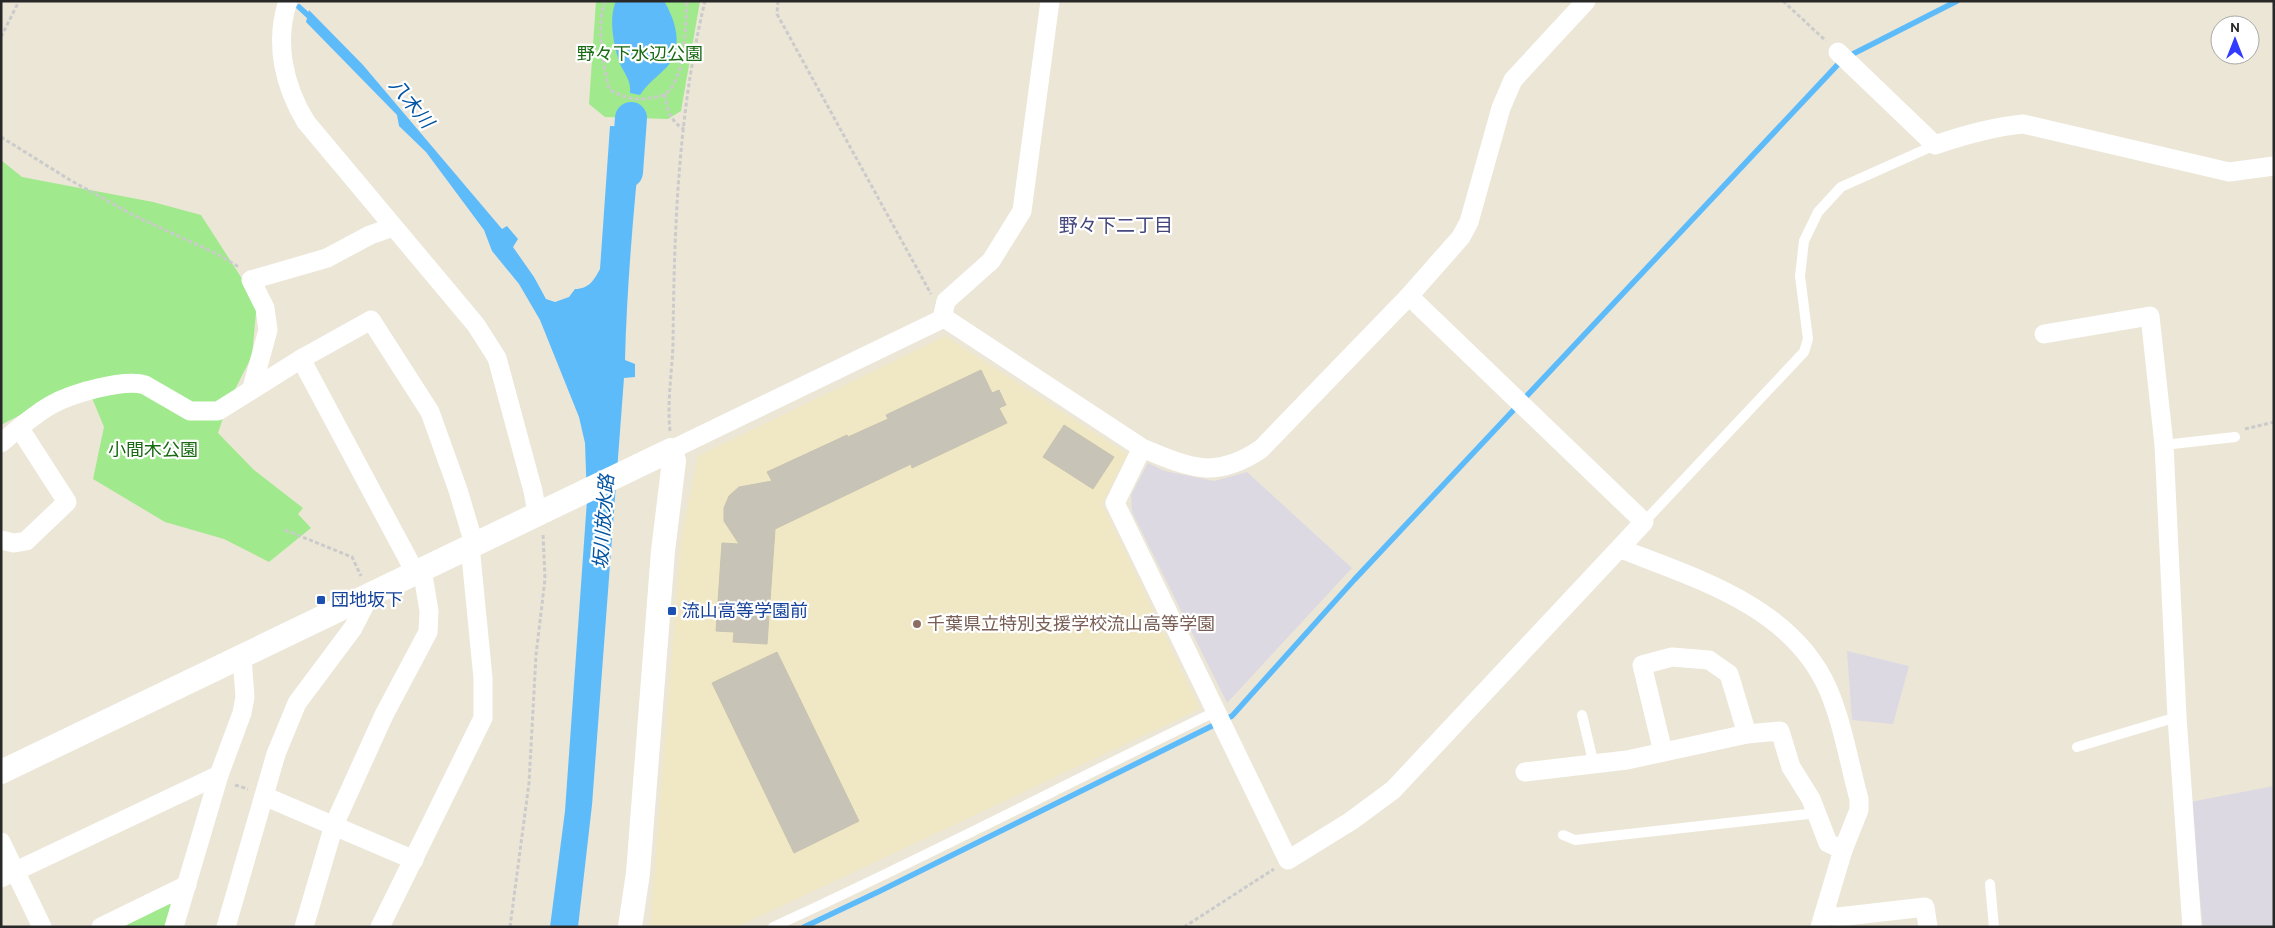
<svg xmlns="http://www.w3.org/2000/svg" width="2275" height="928" font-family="Overpass,'Noto Sans JP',sans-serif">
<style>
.industrial{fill:#ddd9e3}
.education{fill:#f0e8c4}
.green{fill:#a0e98d}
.water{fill:#5ebbfa}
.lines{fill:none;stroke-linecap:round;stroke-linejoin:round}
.stream{stroke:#5ebbfa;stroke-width:5.5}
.river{stroke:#5ebbfa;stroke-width:32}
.building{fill:#c7c3b7;stroke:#c7c2b1}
.path{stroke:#cbcbcb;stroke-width:3;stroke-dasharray:4 2.5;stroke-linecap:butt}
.service{stroke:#fff;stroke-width:10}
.minor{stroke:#fff;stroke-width:19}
.tertiary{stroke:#fff;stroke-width:24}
.transit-dot{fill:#1a4fb4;stroke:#fff;stroke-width:2}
.education-dot{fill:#8d6e63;stroke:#fff;stroke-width:2}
.labels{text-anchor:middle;stroke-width:4.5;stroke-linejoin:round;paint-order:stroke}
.park-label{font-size:18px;fill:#186a12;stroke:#fff}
.transit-label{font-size:18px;fill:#164399;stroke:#fff;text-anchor:start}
.education-label{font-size:18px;fill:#785e54;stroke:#fff;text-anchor:start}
.water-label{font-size:19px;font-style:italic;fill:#0054a3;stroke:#fff}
.neighbourhood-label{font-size:19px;fill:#44467c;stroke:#fff}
</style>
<rect width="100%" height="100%" fill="#ece6d7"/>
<g class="industrial">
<polygon points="1148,463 1165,471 1214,481 1247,472 1352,568 1227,703 1132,512 1131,495"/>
<polygon points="1847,651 1909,666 1893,724 1852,720"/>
<polygon points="2274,786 2274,927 2203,927 2190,802"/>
</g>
<polygon class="education" points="945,336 1127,454 1102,504 1200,709 737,927 650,927 681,539 698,456"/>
<g class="green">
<polygon points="596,1 700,1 681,111 668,119 605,117 589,104"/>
<polygon points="1,160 22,177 153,202 201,215 257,302 252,356 228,403 218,433 254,470 303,508 298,514 311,528 269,562 224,539 165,522 93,479 104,427 85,381 1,425"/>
<polygon points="167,901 171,905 165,927 112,927"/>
</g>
<g class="water">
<path d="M616,1H664C676,21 684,48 667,67C658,76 647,84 640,95L630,93C631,80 625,75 620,64C614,46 608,19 616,1Z"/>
<path d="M309,10L363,65L502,229L507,226L518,239L513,247L534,277L546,299L555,302L569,297L575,289C589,289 594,280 600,269L610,126L642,127C634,205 627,282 625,360L635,364V377L624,378L592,805L578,927H550L565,811L587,500L585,443L579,417L540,320L519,284L492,251L484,230L426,152L399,126L397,115L306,22Z"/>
</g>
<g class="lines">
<g class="stream">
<polyline points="299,7 312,19"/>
<polyline points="804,927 880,891 1232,716 1354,580 1843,59 1957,1"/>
</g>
<polyline class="river" points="627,172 631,118"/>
</g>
<g class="building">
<polygon points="981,370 992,393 999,390 1006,405 999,408 1007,423 912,468 911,464 775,529 767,644 733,642 734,632 716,631 722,543 739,544 724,521 724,508 729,496 739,487 772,481 767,472 847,435 848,437 888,419 886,415"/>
<polygon points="1064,425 1114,457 1093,489 1043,457"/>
<polygon points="777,652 859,821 794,853 712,683"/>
</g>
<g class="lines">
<g class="path">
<path d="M605,1C596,28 603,62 609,89C622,97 634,101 650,98C654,97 661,97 665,94C685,82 686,23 687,1"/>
<polyline points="778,1 777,14 931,294"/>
<polyline points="1783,1 1826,41"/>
<polyline points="1,37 19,1"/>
<path d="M665,94C666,109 671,122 684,129"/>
<polyline points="1,137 70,180 135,216 215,253 239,267"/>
<polyline points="2245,429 2274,422"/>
<path d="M670,431C667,401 672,373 673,344C674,230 678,113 705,1"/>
<polyline points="285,530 352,557 361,576"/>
<polyline points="235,785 248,789"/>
<polyline points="510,927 529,783 536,655 545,579 543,534"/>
<polyline points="1184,927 1274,869"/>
</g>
<g class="service">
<polyline points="2164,445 2235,437"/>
<polyline points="1644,522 1804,352 1808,339 1800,276 1804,241 1818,212 1841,187 1935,145"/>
<polyline points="1582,715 1594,765"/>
<polyline points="2077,747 2177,717"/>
<polyline points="1563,835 1575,840 1817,813"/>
<polyline points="1990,884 1994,927"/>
<path d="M773,927C923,859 1069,782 1217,711"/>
</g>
<g class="minor">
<path d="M288,1C274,43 284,86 306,122L476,325L497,358L533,491L537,513"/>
<path d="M1838,52L1935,145C1964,135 1992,127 2023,124L2229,172L2274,166"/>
<polyline points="942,319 946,301 991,261 1022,211 1050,1"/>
<polyline points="2044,334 2150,316 2164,445 2177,717 2192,927"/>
<polyline points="301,359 415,572"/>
<polyline points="252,388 268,330 265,308 251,280 327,258 370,235 393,227"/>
<path d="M1,443C17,430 33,415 51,405C70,394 124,378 145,385L190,411H218L301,359L371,320L430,412L458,490L474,544"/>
<polyline points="1142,448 1115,503 1288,860 1351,821 1393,790 1644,522 1409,296"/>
<path d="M671,450L942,319H946L1142,448C1190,468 1215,480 1261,449L1409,296L1461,237L1469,222L1501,108L1513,80L1586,1"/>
<polyline points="1,540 14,543 26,541 67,502 20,429"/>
<path d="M1621,549C1698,579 1792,607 1828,689C1843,724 1849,763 1859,799V810L1843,850L1820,927"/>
<polyline points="1663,752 1642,665 1672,657 1709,660 1729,674 1747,734"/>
<polyline points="1525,772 1627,760 1747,734 1780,731 1791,767 1811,799 1828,843 1843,850"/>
<polyline points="264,796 414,860"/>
<polyline points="1,842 42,927"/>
<polyline points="1,878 219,775"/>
<polyline points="1824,914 1838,917 1925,907 1928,927"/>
<polyline points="101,927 187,885"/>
<polyline points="174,927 219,775 242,713 245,697 242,657"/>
<polyline points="226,927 276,754 297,703 353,628 370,595"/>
<polyline points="304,927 334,825 384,715 428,632 429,611 422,569"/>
<polyline points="380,927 483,718 483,678 470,546"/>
</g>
<polyline class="tertiary" points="1,772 671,450 674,461 663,551 638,873 630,927"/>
</g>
<g class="transit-dot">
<rect x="316" y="595" width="10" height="10" rx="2.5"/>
<rect x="667" y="606" width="10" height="10" rx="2.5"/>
</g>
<circle class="education-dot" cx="917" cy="624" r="5"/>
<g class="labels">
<g class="park-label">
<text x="640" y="60">野々下水辺公園</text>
<text x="153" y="456">小間木公園</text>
</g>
<g class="transit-label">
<text x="331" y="606">団地坂下</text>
<text x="682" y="617">流山高等学園前</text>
</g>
<g class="education-label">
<text x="927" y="630">千葉県立特別支援学校流山高等学園</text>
</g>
<g class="water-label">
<text transform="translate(412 103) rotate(51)" y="7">八木川</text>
<text transform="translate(603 522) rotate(-86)" y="7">坂川放水路</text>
</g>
<g class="neighbourhood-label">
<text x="1116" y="232">野々下二丁目</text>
</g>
</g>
<rect width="2275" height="928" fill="none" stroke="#282828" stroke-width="5"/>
<g transform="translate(2235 40)"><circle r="24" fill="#ffffff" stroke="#a9a9a9"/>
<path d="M0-4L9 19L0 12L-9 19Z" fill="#313bff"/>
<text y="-8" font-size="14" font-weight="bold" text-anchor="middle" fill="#282828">N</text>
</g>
</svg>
